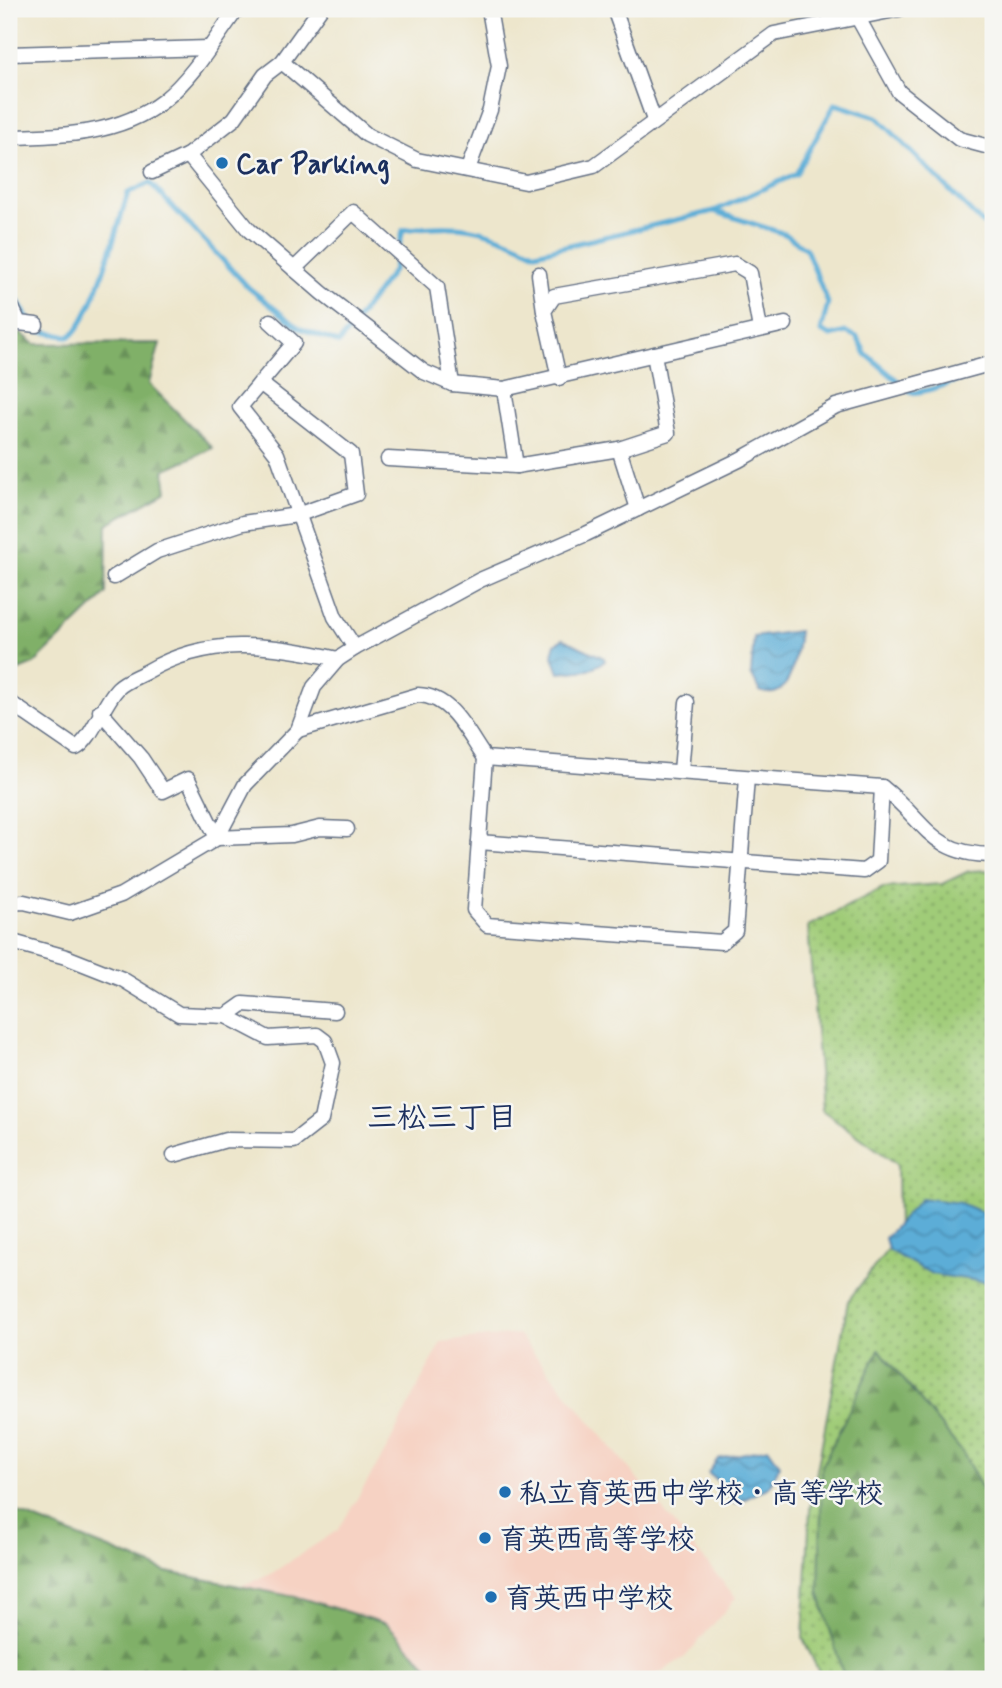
<svg xmlns="http://www.w3.org/2000/svg" width="1002" height="1688" font-family="Mynerve,'Klee One',sans-serif">
<style>
.built{fill:#f6d2c3}
.grass{fill:url(#grass-dots);stroke:#5e7e6b;stroke-width:2}
.forest{fill:url(#forest-firs);stroke:#4e7063;stroke-width:2}
.water{fill:url(#water-waves);stroke:#3c6e9a;stroke-width:2}
.lines{fill:none;stroke-linecap:round;stroke-linejoin:round}
.stream{stroke:#5cadd7;stroke-width:5}
.street-casing{stroke:#646f84;stroke-width:17}
.street{stroke:#fff;stroke-width:14}
.poi-dot{fill:#1f6fb2;stroke:#f6f6f2;stroke-width:2.5}
.labels{text-anchor:middle;stroke-width:5;stroke-linejoin:round;paint-order:stroke}
.poi-label{font-size:28px;font-weight:bold;fill:#1b2f5e;stroke:#f6f6f2;text-anchor:start}
.neighbourhood-label{font-size:30px;font-weight:bold;fill:#1b2f5e;stroke:#f6f6f2}
</style>
<defs>
<pattern id="grass-dots" width="8" height="8" patternUnits="userSpaceOnUse" patternTransform="scale(1.75)"><rect width="8" height="8" fill="#a0cc78"/><path d="M2 2h.1M6 6h.1" fill="none" stroke="#82a666" stroke-width="1.8" stroke-linecap="round"/></pattern>
<pattern id="forest-firs" width="22" height="20" patternUnits="userSpaceOnUse" patternTransform="scale(1.75)"><rect width="22" height="20" fill="#80b068"/><path d="M5 1l3.5 6h-7zM16 11l3.5 6h-7z" fill="#689059"/></pattern>
<pattern id="water-waves" width="16" height="10" patternUnits="userSpaceOnUse" patternTransform="scale(1.75)"><rect width="16" height="10" fill="#5cadd7"/><path d="M0 5q4-4 8 0t8 0" fill="none" stroke="#4b8db2"/></pattern>
</defs>
<rect width="100%" height="100%" fill="#f6f6f2"/>
<filter id="ink" filterUnits="userSpaceOnUse"><feTurbulence type="fractalNoise" baseFrequency=".0143" numOctaves="2"/><feDisplacementMap in="SourceGraphic" scale="14" xChannelSelector="R" yChannelSelector="G"/><feConvolveMatrix kernelMatrix="1 2 1 2 8 2 1 2 1" color-interpolation-filters="sRGB"/></filter>
<filter id="wash" filterUnits="userSpaceOnUse"><feTurbulence type="fractalNoise" baseFrequency=".00686" numOctaves="4" result="noise"/><feDisplacementMap in="SourceGraphic" scale="28" xChannelSelector="R" yChannelSelector="G"/><feGaussianBlur stdDeviation="1.57" result="paint"/><feColorMatrix in="noise" values="0 0 0 0 0 0 0 0 0 0 0 0 0 0 0 0 0 1.4 0 .05"/><feComposite in="paint" operator="in"/></filter>
<g filter="url(#wash)">
<rect width="100%" height="100%" fill="#ede6cc"/>
<polygon class="built" points="518,1334 736,1598 685,1657 649,1679 339,1679 186,1606 269,1575 338,1530 384,1454 441,1342"/>
<polygon class="grass" points="993,870 993,1679 822,1679 803,1638 810,1509 848,1301 898,1236 897,1164 822,1110 808,926 883,888 942,884 969,871"/>
<g class="forest">
<polygon points="9,333 22,334 35,344 160,343 149,384 213,448 164,470 167,491 107,524 106,594 34,664 9,674"/>
<polygon points="879,1349 963,1453 993,1509 993,1679 849,1679 842,1671 819,1592 822,1466"/>
<polygon points="9,1509 167,1572 301,1598 387,1624 440,1679 9,1679"/>
</g>
<g class="water">
<path d="M799,631C796,651 793,705 760,691L751,674L754,637Z"/>
<polygon points="563,639 604,658 605,661 589,670 559,673 552,654 555,644"/>
<polygon points="921,1198 960,1203 990,1216 993,1283 932,1274 888,1250 885,1238"/>
<polygon points="768,1448 780,1465 769,1487 735,1504 719,1482 708,1473 718,1459"/>
</g>
<g class="lines">
<g class="stream">
<path d="M714,211L785,234L806,249L828,303L821,331L831,336L846,332L857,337L866,354L912,393C943,390 964,374 993,371"/>
<polyline points="9,230 12,232 9,256"/>
<polyline points="9,284 29,321"/>
<path d="M34,330L69,337C93,322 118,224 128,193L150,183L249,288L299,328L339,343L393,271L403,230C461,222 485,228 536,253L714,211L796,174L835,104L877,117L981,222L993,229"/>
</g>
</g>
</g>
<g filter="url(#ink)">
<g class="lines">
<defs>
<g id="street">
<polyline points="614,9 654,120"/>
<polyline points="853,9 899,92 959,139 993,148"/>
<polyline points="9,54 208,48"/>
<polyline points="282,62 367,135 417,160 526,182 594,166 774,34 900,9"/>
<path d="M9,137C61,136 119,135 163,101C193,77 215,39 237,9"/>
<polyline points="188,155 249,230 322,293 424,372 452,384 504,389 785,324"/>
<polyline points="468,169 490,110 499,66 489,9"/>
<polyline points="152,172 188,155 234,119 265,75 282,62 320,9"/>
<polyline points="294,269 353,212 437,287 452,384"/>
<polyline points="539,274 544,311"/>
<polyline points="9,301 19,323 36,325"/>
<polyline points="270,321 294,343 240,407 277,454 335,617 355,648"/>
<polyline points="559,378 544,311 554,296 735,264 750,273 760,329"/>
<polyline points="504,389 516,466"/>
<polyline points="619,449 638,509"/>
<polyline points="388,459 516,466 619,449 668,433 654,354"/>
<polyline points="114,577 157,551 243,523 297,515 356,494 351,454 260,383"/>
<path d="M9,702L76,748C92,740 103,703 118,688C125,681 137,677 146,672C209,635 269,644 338,659"/>
<polyline points="100,711 141,758 163,791 188,779 217,838 292,835 320,828 347,829"/>
<path d="M298,730L418,695C452,696 467,733 485,758L882,787C926,821 930,855 993,855"/>
<polyline points="485,758 474,910 487,925 722,942 735,931 747,778"/>
<polyline points="681,771 687,702"/>
<polyline points="479,842 864,871 878,861 882,787"/>
<polyline points="9,903 24,902 70,913 121,895 217,838 245,785 298,730 314,687 338,659 355,648 480,580 586,534 739,460 836,406 993,363"/>
<polyline points="9,941 66,957 122,979 179,1014 226,1016 268,1038 317,1035 325,1041 333,1063 321,1120 294,1141 226,1140 174,1155"/>
<polyline points="226,1016 243,1004 335,1011"/>
</g>
</defs>
<use href="#street" class="street-casing"/>
<use href="#street" class="street"/>
</g>
</g>
<g class="poi-dot">
<circle cx="222" cy="163" r="7"/>
<circle cx="505" cy="1492" r="7"/>
<circle cx="485" cy="1538" r="7"/>
<circle cx="491" cy="1597" r="7"/>
</g>
<g class="labels">
<g class="poi-label">
<text x="236" y="173">Car Parking</text>
<text x="519" y="1502">私立育英西中学校・高等学校</text>
<text x="499" y="1548">育英西高等学校</text>
<text x="505" y="1607">育英西中学校</text>
</g>
<g class="neighbourhood-label">
<text x="442" y="1127">三松三丁目</text>
</g>
</g>
<rect width="1002" height="1688" fill="none" stroke="#f6f6f2" stroke-width="35"/>
</svg>
